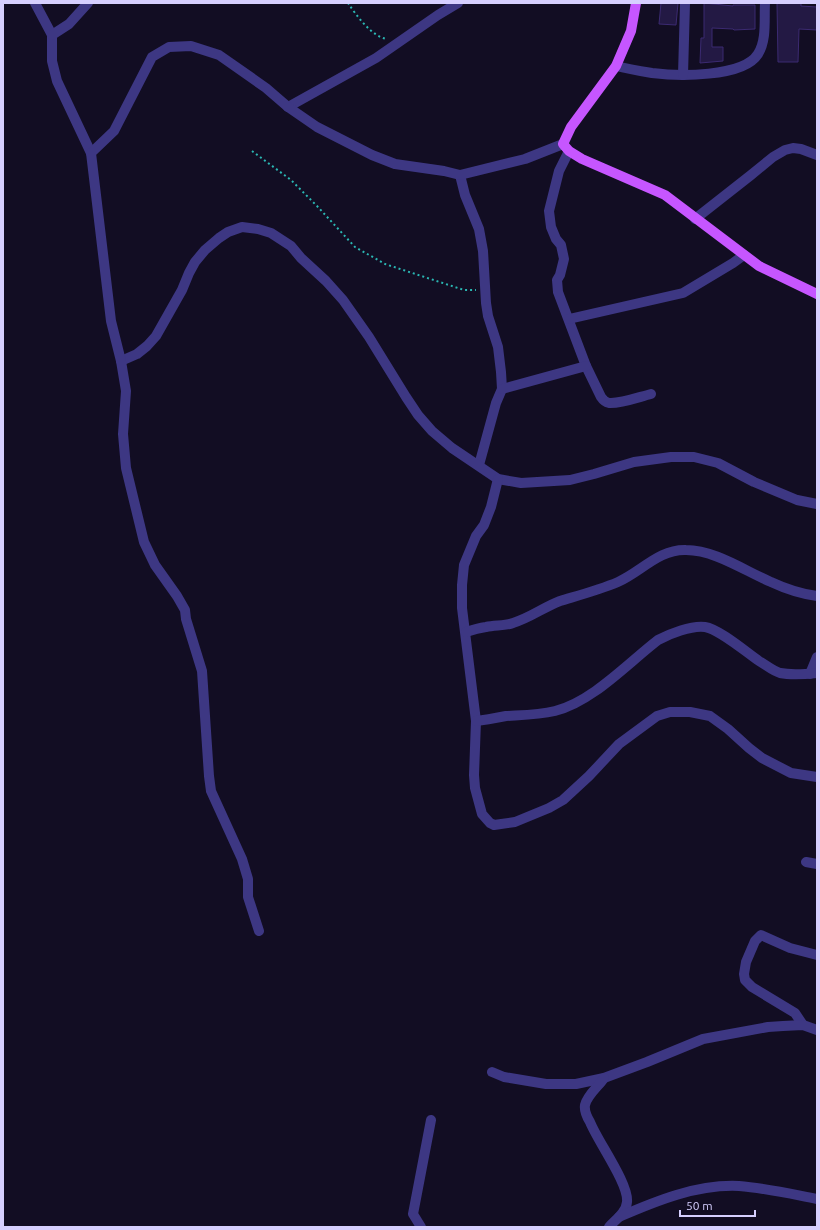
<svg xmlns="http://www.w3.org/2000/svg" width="820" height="1230" font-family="Ubuntu,sans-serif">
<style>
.building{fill:#231944;stroke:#3b2a71}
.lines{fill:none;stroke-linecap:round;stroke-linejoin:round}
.path{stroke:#2bb7b3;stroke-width:2;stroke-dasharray:2 3;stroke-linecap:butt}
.minor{stroke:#3d3783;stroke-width:10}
.major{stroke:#c656ff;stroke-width:10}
</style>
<rect width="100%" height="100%" fill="#120d23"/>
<g class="building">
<polygon points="661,3 678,3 676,25 659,24"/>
<polygon points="704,3 733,6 733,5 755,5 755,29 734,30 733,29 712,28 712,47 723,47 723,61 700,63 701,38 704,38"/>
<polygon points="777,3 801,3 801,6 817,7 817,30 799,29 798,62 778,62"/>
</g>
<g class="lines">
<g class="path">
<path d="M348,3C356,15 372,37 387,39"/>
<polyline points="252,151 291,180 317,206 355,247 385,264 464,290 476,290"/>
</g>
<g class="minor">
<polyline points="35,3 52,35 52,61 57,81 91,153"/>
<polyline points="52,35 69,24 88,3"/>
<path d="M616,66C628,69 640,71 652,73C677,76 743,78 758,54C767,40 764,19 765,3"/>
<polyline points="683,75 685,3"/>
<polyline points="288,107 376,58 438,15 458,3"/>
<path d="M569,151L559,171L549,211L551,227L556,239L561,245L564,259L560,275L557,280L558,292L586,366L601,397C603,400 605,402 609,403C620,404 639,397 651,394"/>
<polyline points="460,175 465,195 479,229 483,251 486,303 488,316 498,347 501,372 502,389 496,403 479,465"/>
<polyline points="695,219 751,175 773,157 785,150 793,148 801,149 817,155"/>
<polyline points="569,319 683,293 733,263 744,255"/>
<polyline points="121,361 137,354 147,346 156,336 182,290 189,273 195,262 205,250 219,238 228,232 242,227 258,229 271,233 291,246 301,258 326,281 343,300 369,337 406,397 418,415 432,431 452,448 498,479 521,483 570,480 594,474 634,462 671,457 694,457 718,463 754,482 797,500 817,504"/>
<polyline points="502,389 586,366"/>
<polyline points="498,479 491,507 484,525 476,536 464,565 462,585 462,608 476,721 474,775 475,788 482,814 490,823 494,825 515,822 549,808 563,800 589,776 619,744 657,716 670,712 690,712 710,716 728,729 749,748 762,758 791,773 817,777"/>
<path d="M466,632C472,630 479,628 486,627C495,625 505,626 513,623C530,618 544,607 560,601C580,595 599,590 618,582C641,572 659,549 686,550C715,550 745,571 771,582C786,589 801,594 817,596"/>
<polyline points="810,674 817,657"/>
<path d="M476,721C486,720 496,718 506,716C523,715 538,715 555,711C592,702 628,663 658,640C669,634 692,625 705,627C719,629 746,652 759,661C766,665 773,671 780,673C790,675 807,674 817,673"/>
<polyline points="806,862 817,864"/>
<polyline points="259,931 248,897 248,879 242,859 211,791 209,776 202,671 186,619 185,610 177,596 155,565 144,542 126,468 123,434 126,391 121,361 111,321 91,153 114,131 152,57 169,47 191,46 219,55 266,88 288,107 317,127 372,155 395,164 444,171 460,175 525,159 563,144"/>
<polyline points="803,1025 795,1013 752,987 745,980 744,974 746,962 755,941 761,935 790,948 817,955"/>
<polyline points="492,1072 504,1077 546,1084 576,1084 604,1078 647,1062 703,1039 768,1027 783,1026 803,1025 817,1030"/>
<path d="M604,1078C599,1086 587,1095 585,1105C584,1111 587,1117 590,1122C598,1142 629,1184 627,1202C626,1213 615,1220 609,1227"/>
<path d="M619,1217C656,1201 697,1184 739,1186C765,1188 791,1194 817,1199"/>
<polyline points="421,1227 413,1214 431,1120"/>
</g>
<polyline class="major" points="636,3 631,31 616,66 571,127 563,144 569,151 582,159 665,195 759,266 817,294"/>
</g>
<rect width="820" height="1230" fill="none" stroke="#d6cfff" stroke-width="8"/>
<path d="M680 1210v6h75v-6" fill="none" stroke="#d6cfff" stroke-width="2"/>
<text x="686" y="1210" font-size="12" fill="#d6cfff" stroke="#120d23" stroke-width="3" paint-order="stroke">50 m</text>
</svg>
